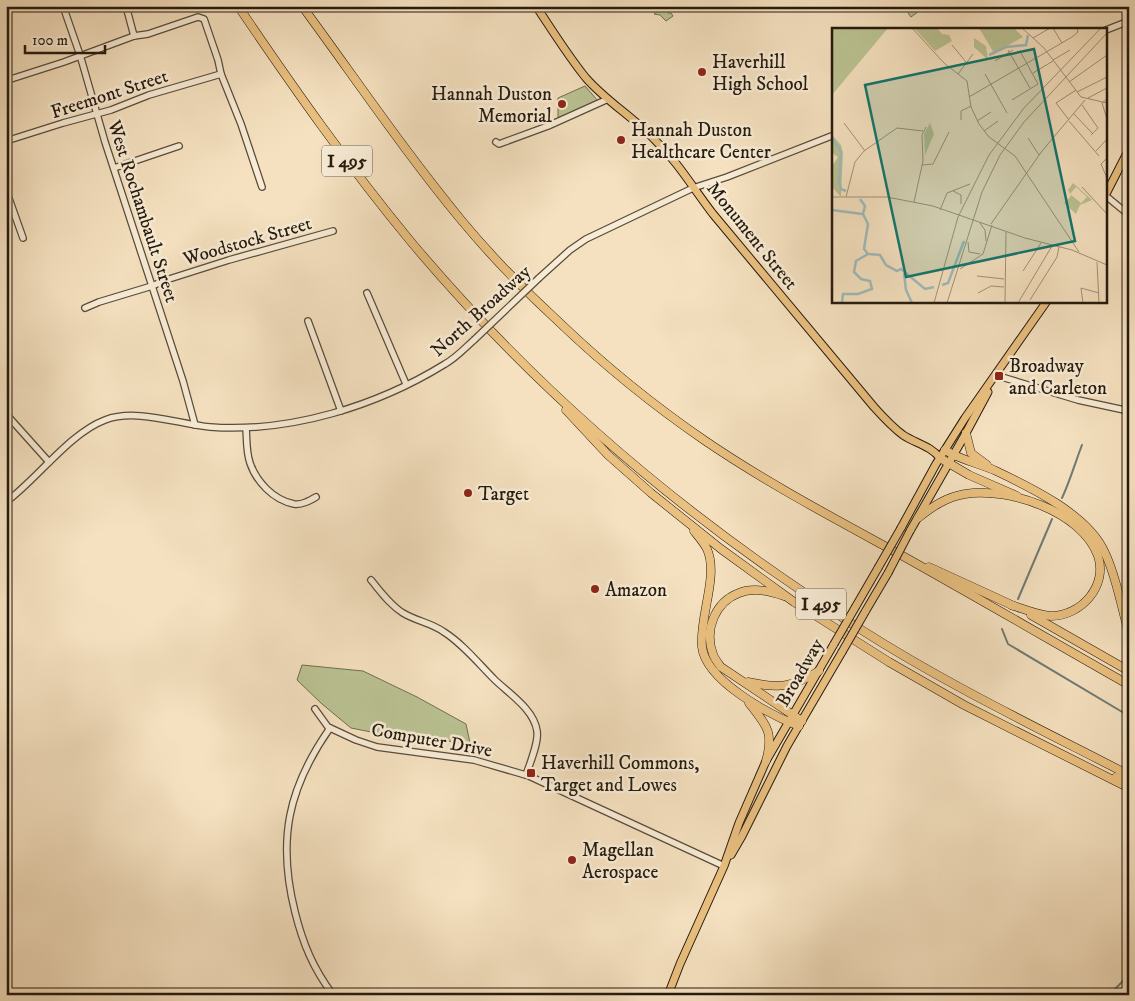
<svg xmlns="http://www.w3.org/2000/svg" width="1135" height="1001" font-family="'IM FELL DW Pica',serif">
<style>
.green{fill:#bbc393;stroke:#706e50}
.lines{fill:none;stroke-linecap:round;stroke-linejoin:round}
.stream{stroke:#6e7b75;stroke-width:2}
.minor-casing{stroke:#594c3a;stroke-width:8}
.major-casing{stroke:#251a0d;stroke-width:9}
.highway-casing{stroke:#251a0d;stroke-width:9}
.minor{stroke:#f8ecd6;stroke-width:5.5}
.major{stroke:#eac080;stroke-width:7}
.highway{stroke:#eac080;stroke-width:8}
.minor-bridge-casing{stroke:#594c3a;stroke-width:8;stroke-linecap:butt}
.major-bridge-casing{stroke:#251a0d;stroke-width:9;stroke-linecap:butt}
.minor-bridge{stroke:#f8ecd6;stroke-width:5.5}
.major-bridge{stroke:#eac080;stroke-width:7}
.poi-dot{fill:#8f2418;stroke:#f8ecd6;stroke-width:2}
.labels{text-anchor:middle;stroke-width:5;stroke-linejoin:round;paint-order:stroke}
.shield{fill:#f8ecd6;stroke:#645949;stroke-width:1}
.shield-label{font-size:18px;font-weight:bold;fill:#251a0d}
.poi-label{font-size:19px;fill:#251a0d;stroke:#f8ecd6;text-anchor:start}
.street-label{font-size:19px;fill:#251a0d;stroke:#f8ecd6}
.inset-river{fill:none;stroke:#9fbbbb;stroke-width:2.5}
.inset-road{fill:none;stroke:#a29178;stroke-width:1}
.view{fill:#0f766e;fill-opacity:0.15;stroke:#0f766e;stroke-width:2.5}
.inset-edge{fill:none;stroke:#251a0d;stroke-width:2.5}
</style>
<rect width="100%" height="100%" fill="#f5e1c0"/>
<filter id="stains"><feTurbulence type="fractalNoise" baseFrequency=".004" numOctaves="4"/><feColorMatrix values="0 0 0 0 .2 0 0 0 0 .09 0 0 0 0 .02 0 0 0 .5 -.17"/></filter>
<radialGradient id="worn" r=".72"><stop offset=".6" stop-color="#630" stop-opacity="0"/><stop offset="1" stop-color="#630" stop-opacity=".3"/></radialGradient>
<g class="green">
<polygon points="665,6 668,13 671,13 673,16 666,21 660,15 654,14"/>
<polygon points="903,6 926,6 911,17"/>
<polygon points="585,86 598,101 558,118 558,98"/>
<polygon points="302,665 363,671 417,697 466,724 470,743 391,736 351,728 322,704 297,680"/>
</g>
<g class="lines">
<g class="stream">
<path d="M1062,498C1070,481 1075,463 1082,445"/>
<polyline points="1018,599 1052,519"/>
<polyline points="1002,629 1008,644 1129,716"/>
<polyline points="1109,995 1129,975"/>
</g>
<defs>
<g id="minor">
<polyline points="63,6 80,55 105,142 183,381 195,425"/>
<polyline points="126,6 134,36"/>
<polyline points="1106,30 1129,21"/>
<polyline points="11,79 64,62 134,36 148,34 198,17 204,19 218,60 221,74 241,124 262,187"/>
<polyline points="6,141 63,123 111,110 149,95 221,74"/>
<polyline points="496,142 499,144 548,126 608,99"/>
<polyline points="114,168 179,146"/>
<polyline points="6,190 23,238"/>
<polyline points="1106,196 1129,215"/>
<polyline points="539,278 570,250 586,239 693,188 727,177 834,135"/>
<polyline points="367,293 406,384"/>
<polyline points="85,308 99,302 152,286 166,280 229,260 333,231"/>
<polyline points="308,321 341,411"/>
<polyline points="995,375 1078,400 1129,411"/>
<polyline points="6,414 49,462"/>
<path d="M246,428C247,440 246,451 250,463C256,481 273,500 294,504C302,505 309,501 316,497"/>
<path d="M6,502C37,479 70,433 105,420C136,408 178,424 210,427C290,433 377,406 445,364C456,358 465,348 474,340"/>
<path d="M371,580C381,592 390,605 403,613C416,621 432,623 444,632C463,644 478,663 494,679C508,693 534,709 537,731C539,742 530,763 526,775"/>
<polyline points="315,709 328,727 356,740 377,747 474,760 529,776 724,866"/>
<path d="M330,728C288,788 277,840 295,912C303,944 313,968 333,995"/>
</g>
<g id="major">
<path d="M536,6C552,30 568,56 586,78C606,101 633,117 654,139C678,162 693,188 713,214L874,407C883,417 892,427 903,435C915,443 931,446 940,458"/>
<polyline points="1106,194 1129,149"/>
<polyline points="901,528 936,464 965,418 1047,301"/>
<polyline points="910,531 966,433 988,392"/>
<polyline points="856,606 878,568"/>
<polyline points="865,612 888,573"/>
<polyline points="731,855 742,836 787,746 842,652"/>
<polyline points="668,995 680,964 724,866 739,823 766,761 834,644"/>
</g>
<g id="highway">
<path d="M238,6C293,87 349,167 412,243C539,394 693,524 860,629C946,684 1038,728 1129,775"/>
<path d="M302,6C355,78 405,152 462,221C492,257 525,291 560,323C604,365 653,405 704,440C764,481 828,515 892,550C971,594 1050,640 1129,685"/>
<polyline points="566,410 608,455 651,493 721,549 794,602 889,662 964,705 1129,788"/>
<polyline points="966,433 971,453 987,465"/>
<path d="M945,450C960,460 978,463 994,470C1030,487 1089,515 1105,553C1117,578 1121,607 1129,633"/>
<polyline points="940,458 969,475 1017,496"/>
<path d="M918,518C932,507 946,497 965,494C1008,487 1082,511 1098,556C1108,586 1081,616 1051,616C1037,615 1024,609 1011,605"/>
<path d="M694,531C698,536 704,543 707,549C719,576 699,617 702,647C706,681 770,715 799,726"/>
<polyline points="929,567 1014,606"/>
<path d="M784,596C770,591 753,587 739,593C715,602 704,630 713,654C714,658 718,663 721,667L802,721"/>
<polyline points="1031,615 1129,671"/>
<path d="M748,682C779,689 793,687 819,671"/>
<path d="M749,703C767,726 774,732 766,761"/>
<polyline points="1116,777 1129,782"/>
</g>
</defs>
<use href="#minor" class="minor-casing"/>
<use href="#major" class="major-casing"/>
<use href="#highway" class="highway-casing"/>
<use href="#minor" class="minor"/>
<use href="#major" class="major"/>
<use href="#highway" class="highway"/>
<defs>
<polyline id="minor-bridge" points="474,340 539,278"/>
<g id="major-bridge">
<polyline points="878,568 901,528"/>
<polyline points="888,573 910,531"/>
<polyline points="834,644 856,606"/>
<polyline points="842,652 865,612"/>
</g>
</defs>
<use href="#minor-bridge" class="minor-bridge-casing"/>
<use href="#major-bridge" class="major-bridge-casing"/>
<use href="#minor-bridge" class="minor-bridge"/>
<use href="#major-bridge" class="major-bridge"/>
</g>
<g class="poi-dot">
<circle cx="702" cy="72" r="5"/>
<circle cx="562" cy="104" r="5"/>
<circle cx="621" cy="140" r="5"/>
<rect x="994" y="371" width="10" height="10" rx="2.5"/>
<circle cx="468" cy="493" r="5"/>
<circle cx="595" cy="589" r="5"/>
<rect x="526" y="768" width="10" height="10" rx="2.5"/>
<circle cx="572" cy="860" r="5"/>
</g>
<g class="labels">
<g class="shield">
<rect x="322" y="145.5" width="50" height="31" rx="4"/>
<rect x="796" y="588.5" width="50" height="31" rx="4"/>
</g>
<g class="shield-label">
<text x="347" y="167">I 495</text>
<text x="821" y="610">I 495</text>
</g>
<g class="poi-label">
<text x="712" y="68">Haverhill<tspan x="712" dy="22">High School</tspan></text>
<text x="552" y="100" text-anchor="end">Hannah Duston<tspan x="552" dy="22">Memorial</tspan></text>
<text x="631" y="136">Hannah Duston<tspan x="631" dy="22">Healthcare Center</tspan></text>
<text x="1009" y="372">Broadway<tspan x="1009" dy="22">and Carleton</tspan></text>
<text x="478" y="500">Target</text>
<text x="605" y="596">Amazon</text>
<text x="541" y="769">Haverhill Commons,<tspan x="541" dy="22">Target and Lowes</tspan></text>
<text x="582" y="856">Magellan<tspan x="582" dy="22">Aerospace</tspan></text>
</g>
<g class="street-label">
<text transform="translate(109 93) rotate(-18)" y="7">Freemont Street</text>
<text transform="translate(144 211) rotate(72)" y="7">West Rochambault Street</text>
<text transform="translate(753 235) rotate(51)" y="7">Monument Street</text>
<text transform="translate(247 240) rotate(-16)" y="7">Woodstock Street</text>
<text transform="translate(480 310) rotate(-42)" y="7">North Broadway</text>
<text transform="translate(799 672) rotate(-60)" y="7">Broadway</text>
<text transform="translate(432 739) rotate(10)" y="7">Computer Drive</text>
</g>
</g>
<g transform="translate(832 28)">
<rect width="275" height="275" fill="#f5e1c0"/>
<path d="M0,0H56L0,67ZM82,0H105L110,6L117,7L120,13L103,23ZM147,0H182L191,9L162,25ZM142,10L154,18L156,32L142,19ZM98,95L102,106L93,127L92,106ZM0,107L9,117L11,125L9,169L0,159V138L6,129L0,125ZM241,155L260,172L248,177L244,186L232,175L239,168L236,162ZM244,159L255,169L249,175L238,166Z" fill="#bbc393" fill-rule="evenodd"/>
<path class="inset-river" d="M157,27L174,19L194,17L196,7M0,110L9,124L7,153L9,161L14,163M0,182L30,186M37,226L48,227L54,237L65,243L69,241L93,261L102,259M72,245L74,262L80,275M110,257L116,255L132,213M10,275L11,266H26L40,261L38,253L29,251L22,244L24,233L36,226L32,221L36,196L31,186L33,178L28,171"/>
<path class="inset-road" d="M80,0L112,35L135,53L139,79L147,96L157,109L183,128L247,224M190,0L212,20L249,69L275,75M221,0L230,15M201,10L218,0M120,17L134,34M176,22L198,60M221,32L238,22M163,33L181,22M201,45L221,33M126,46L141,26M153,46L175,85M237,54L275,27M245,64L275,49M137,69L240,9L246,4L245,0M256,70L275,60M275,71L270,75L275,91M180,72L206,56L189,25M250,77L266,100L259,107M242,86L261,106M129,92V83L139,78M237,92L224,75L244,62M145,93L159,84M237,93L267,128M12,95L33,123M152,103L166,93M196,110L207,127M264,123L275,111M275,130L269,136L275,150M90,137L101,136L117,104M250,159L275,186M121,163L129,167V176M0,169H55L101,178L193,210L240,222L275,237M14,169L23,134L32,123L65,100L91,103M82,174L91,133L90,107L94,99M108,182L115,165L138,156M148,195L153,202L154,213M159,196L210,123L253,72M136,214L137,224L148,226M265,234L267,275M128,241L151,226L160,197M191,243L209,215M145,248L172,251M146,265L159,258L172,259M198,272L225,229L227,219M102,275L126,189L157,127L192,80L269,0M115,275L150,164L168,127L192,94L275,5M173,275L174,204M186,275L220,218M251,275L249,260L267,265"/>
<path class="view" d="M202,21L243,213L74,249L33,57Z"/>
<rect width="275" height="275" class="inset-edge"/>
</g>
<rect width="1135" height="1001" fill="none" stroke="#f5e1c0" stroke-width="25"/>
<rect x="8" y="8" width="1120" height="986" fill="none" stroke="#251a0d" stroke-width="2.5"/>
<rect x="12" y="12" width="1110" height="976" fill="none" stroke="#251a0d"/>
<path d="M25 45v8h80v-8" fill="none" stroke="#251a0d" stroke-width="2.5"/>
<text x="32" y="45" font-size="15" fill="#251a0d" stroke="#f8ecd6" stroke-width="4" paint-order="stroke">100 m</text>
<rect width="100%" height="100%" filter="url(#stains)"/>
<rect width="100%" height="100%" fill="url(#worn)"/>
</svg>
